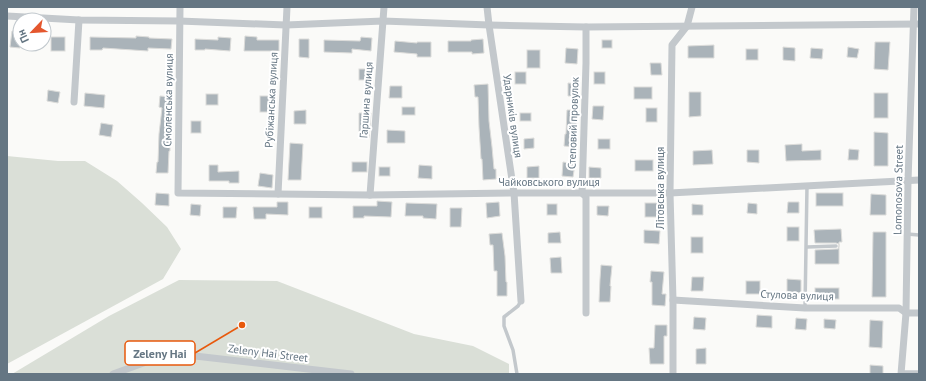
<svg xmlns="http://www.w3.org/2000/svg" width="926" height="381" font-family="'PT Sans',sans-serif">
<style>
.green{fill:#dadfd7}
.building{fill:#aab3b9;stroke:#dcdcda}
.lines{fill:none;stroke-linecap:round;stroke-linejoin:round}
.lane{stroke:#c3c8cc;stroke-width:3.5}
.street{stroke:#c3c8cc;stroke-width:7}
.labels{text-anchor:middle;stroke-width:4;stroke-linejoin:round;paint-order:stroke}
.street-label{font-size:11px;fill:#657683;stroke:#fff}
.leader{fill:none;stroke:#e8590c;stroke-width:1.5}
.callout-dot{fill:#e8590c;stroke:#fff;stroke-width:1.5}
.callout{fill:#fff;stroke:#e8590c;stroke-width:1.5}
.callout-label{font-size:12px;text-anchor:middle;font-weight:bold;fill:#657683}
</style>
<rect width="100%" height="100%" fill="#fafaf8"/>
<g class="green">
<polygon points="7,156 58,161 85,161 117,181 142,203 167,227 181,249 163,279 7,364"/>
<polygon points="179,280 277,281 414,334 473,346 509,364 509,374 12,374 109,316"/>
</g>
<g class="building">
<polygon points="12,31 20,32 20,48 10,47"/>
<polygon points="136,36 149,37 149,38 172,39 171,49 148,48 148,51 103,48 102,50 90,50 90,37 136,38"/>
<polygon points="245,36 257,37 257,40 279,40 279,51 244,51"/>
<rect x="51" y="37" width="14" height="14"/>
<polygon points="218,37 231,38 230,51 205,49 205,50 195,50 195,39 218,40"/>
<polygon points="361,37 372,38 371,51 352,49 352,53 324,52 324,40 360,41"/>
<polygon points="299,39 309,39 309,58 299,57"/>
<polygon points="483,39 484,53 472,54 472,52 448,52 448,41 471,41 471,40"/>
<rect x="602" y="40" width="10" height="8"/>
<polygon points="395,41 417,43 417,42 431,42 431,57 417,57 417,54 394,52"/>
<polygon points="875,42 890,42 888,70 874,69"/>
<polygon points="714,45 714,58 688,58 688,46"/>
<polygon points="783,47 795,48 795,61 783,60"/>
<polygon points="848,47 859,49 857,58 847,57"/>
<polygon points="566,48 578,49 577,64 565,63"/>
<polygon points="811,48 823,49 822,59 810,58"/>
<rect x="746" y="49" width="12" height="11"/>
<rect x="527" y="50" width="13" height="18"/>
<polygon points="650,63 661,63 662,75 651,75"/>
<rect x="359" y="69" width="13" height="11"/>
<rect x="515" y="72" width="11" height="12"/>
<rect x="594" y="72" width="11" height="12"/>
<polygon points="568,83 578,84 578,96 568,96"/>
<polygon points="488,84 489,121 492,147 494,169 496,169 496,179 483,180 482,159 481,159 479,127 478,97 475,97 474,85"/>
<polygon points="390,86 402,86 402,98 389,98"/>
<rect x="634" y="87" width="18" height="12"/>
<polygon points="48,90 60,92 58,103 47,101"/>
<polygon points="689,92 701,92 701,116 689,117"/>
<polygon points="85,93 105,95 104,108 84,106"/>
<rect x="874" y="93" width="14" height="25"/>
<rect x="206" y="94" width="12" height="11"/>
<polygon points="160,96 171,97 170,120 168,137 170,137 170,151 169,151 168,173 156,173 157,162 158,162 159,134 162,108 159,107"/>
<rect x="260" y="96" width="15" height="16"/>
<polygon points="593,106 604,106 603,120 592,119"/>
<rect x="402" y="107" width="13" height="8"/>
<rect x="646" y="108" width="11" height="14"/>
<polygon points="306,110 306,124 294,124 294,111"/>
<polygon points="567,110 577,110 576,147 564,146 565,134 566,134"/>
<polygon points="359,113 371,113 369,138 359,138"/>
<rect x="520" y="113" width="11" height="8"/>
<rect x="191" y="121" width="10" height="12"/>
<polygon points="101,123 113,125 111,137 99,135"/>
<polygon points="387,130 405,131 405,143 387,143"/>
<polygon points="874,132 888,133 888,166 874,166"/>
<polygon points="534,138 534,148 524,149 524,139"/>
<rect x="598" y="139" width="12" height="10"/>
<polygon points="290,143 303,144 301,180 288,180"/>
<polygon points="802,144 802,151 821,150 821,160 786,161 785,145"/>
<polygon points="849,149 859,150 858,160 848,160"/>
<polygon points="712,150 713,164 693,165 693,151"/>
<polygon points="747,150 759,150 759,163 747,162"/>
<rect x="635" y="160" width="18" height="11"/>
<rect x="352" y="162" width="15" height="10"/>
<polygon points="563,162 575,164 573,177 562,176"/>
<polygon points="209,165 218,165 218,172 239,171 239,183 229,183 229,181 209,181"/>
<polygon points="419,165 432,166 432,179 418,178"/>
<polygon points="539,166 539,178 527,178 527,167"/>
<rect x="379" y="167" width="11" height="9"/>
<polygon points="589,167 601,168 601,178 589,178"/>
<polygon points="260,173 273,175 272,188 258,186"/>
<polygon points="156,193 169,194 169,206 155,205"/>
<rect x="816" y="193" width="27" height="13"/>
<polygon points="871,194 886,195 886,215 870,215"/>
<polygon points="377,201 392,202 391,217 364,216 364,218 353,218 353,206 377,206"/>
<polygon points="277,202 288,202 288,215 266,214 266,219 254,219 253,207 277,207"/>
<polygon points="499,202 500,216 487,218 486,203"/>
<polygon points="788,202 799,202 799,213 787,213"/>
<polygon points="406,203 437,204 436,219 423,218 423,216 405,216"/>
<rect x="645" y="203" width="13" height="14"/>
<polygon points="748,203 757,204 757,214 747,213"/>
<polygon points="191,204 201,205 200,216 190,215"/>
<rect x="547" y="204" width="10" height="11"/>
<polygon points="692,204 703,205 703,215 692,215"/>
<polygon points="597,206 609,206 608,216 597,215"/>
<polygon points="223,207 237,207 236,218 223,218"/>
<rect x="309" y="207" width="13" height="11"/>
<polygon points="450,208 462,208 461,227 450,227"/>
<rect x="787" y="227" width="12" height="14"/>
<polygon points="841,229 842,242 839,242 839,264 815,264 815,250 836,249 838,249 839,246 839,244 836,243 815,243 814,230"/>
<polygon points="644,230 660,231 659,244 644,243"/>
<polygon points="560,232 561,243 548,243 548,233"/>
<polygon points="873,232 886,232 886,297 872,297"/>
<polygon points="502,233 505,256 506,282 507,282 507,296 497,296 497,271 494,271 493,245 490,245 489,234"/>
<rect x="691" y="237" width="12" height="16"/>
<polygon points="561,257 562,273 551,273 550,258"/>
<polygon points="601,265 612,266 610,286 611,286 610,302 599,302 600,279"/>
<polygon points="651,271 664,272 662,294 666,294 665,306 652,305 652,282 650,282"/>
<polygon points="692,277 704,277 703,291 691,291"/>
<polygon points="787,279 801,280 801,293 787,292"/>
<rect x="746" y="281" width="14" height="13"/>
<rect x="815" y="288" width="24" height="11"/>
<polygon points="757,315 772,316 772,328 756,327"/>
<polygon points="694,317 706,318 705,330 693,329"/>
<polygon points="796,318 807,319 806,330 795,329"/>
<polygon points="824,319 836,320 835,329 824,328"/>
<polygon points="870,320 883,321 882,348 869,347"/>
<polygon points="655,325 667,325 667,336 664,336 664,364 650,364 649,348 654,348"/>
<polygon points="706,348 706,364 696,364 696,349"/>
<polygon points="870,365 883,366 883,374 870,374"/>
</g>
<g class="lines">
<g class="lane">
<polyline points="907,234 919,235"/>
<polyline points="807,247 836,246"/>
<polyline points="805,308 807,186"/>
<polyline points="901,372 919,372"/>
<polyline points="517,374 513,350 504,326 504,317 518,306 521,301"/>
</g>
<g class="street">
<polyline points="180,7 178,193 370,195 514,193 670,193 919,180"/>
<polyline points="487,7 489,25 514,193 521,301"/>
<polyline points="7,16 79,20 179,21 286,25 383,21 489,25 586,27 919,24"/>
<polyline points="74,102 79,20"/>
<polyline points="278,194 287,7"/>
<polyline points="370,195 384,7"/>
<polyline points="673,300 805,308 899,308 906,313 919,313"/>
<polyline points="586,313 586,197 582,193 586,63 586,27"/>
<polyline points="113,374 160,357 195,356 351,374"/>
<polyline points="673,374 673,300 670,193 672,45 687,26 692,7"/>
<polyline points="901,374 906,313 908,181 914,7"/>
</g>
</g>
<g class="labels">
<g class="street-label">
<text transform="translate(168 100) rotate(-89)" y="4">Смоленська вулиця</text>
<text transform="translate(271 100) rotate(-87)" y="4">Рубіжанська вулиця</text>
<text transform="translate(366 100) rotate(-86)" y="4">Гаршина вулиця</text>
<text transform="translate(513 116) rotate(82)" y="4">Ударників вулиця</text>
<text transform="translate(573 123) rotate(-88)" y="4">Степовий провулок</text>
<text x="549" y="186">Чайковського вулиця</text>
<text transform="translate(660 188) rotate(-90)" y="4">Літовська вулиця</text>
<text transform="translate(898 190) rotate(-89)" y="4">Lomonosova Street</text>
<text transform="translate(797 295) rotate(2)" y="4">Стулова вулиця</text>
<text transform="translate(268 353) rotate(7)" y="4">Zeleny Hai Street</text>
</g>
</g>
<path class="leader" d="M242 325L195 353"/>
<circle class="callout-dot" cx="242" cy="325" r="4"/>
<rect class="callout" x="125" y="341" width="70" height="24" rx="4"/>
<g class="callout-label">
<text x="160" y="358">Zeleny Hai</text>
</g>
<rect width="926" height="381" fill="none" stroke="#657683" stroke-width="16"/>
<g transform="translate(32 32) rotate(245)"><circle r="19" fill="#ffffff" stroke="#c1c8cd"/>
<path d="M0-3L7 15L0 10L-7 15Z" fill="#e4572e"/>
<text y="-6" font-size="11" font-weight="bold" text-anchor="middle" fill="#657683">Пн</text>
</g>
</svg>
